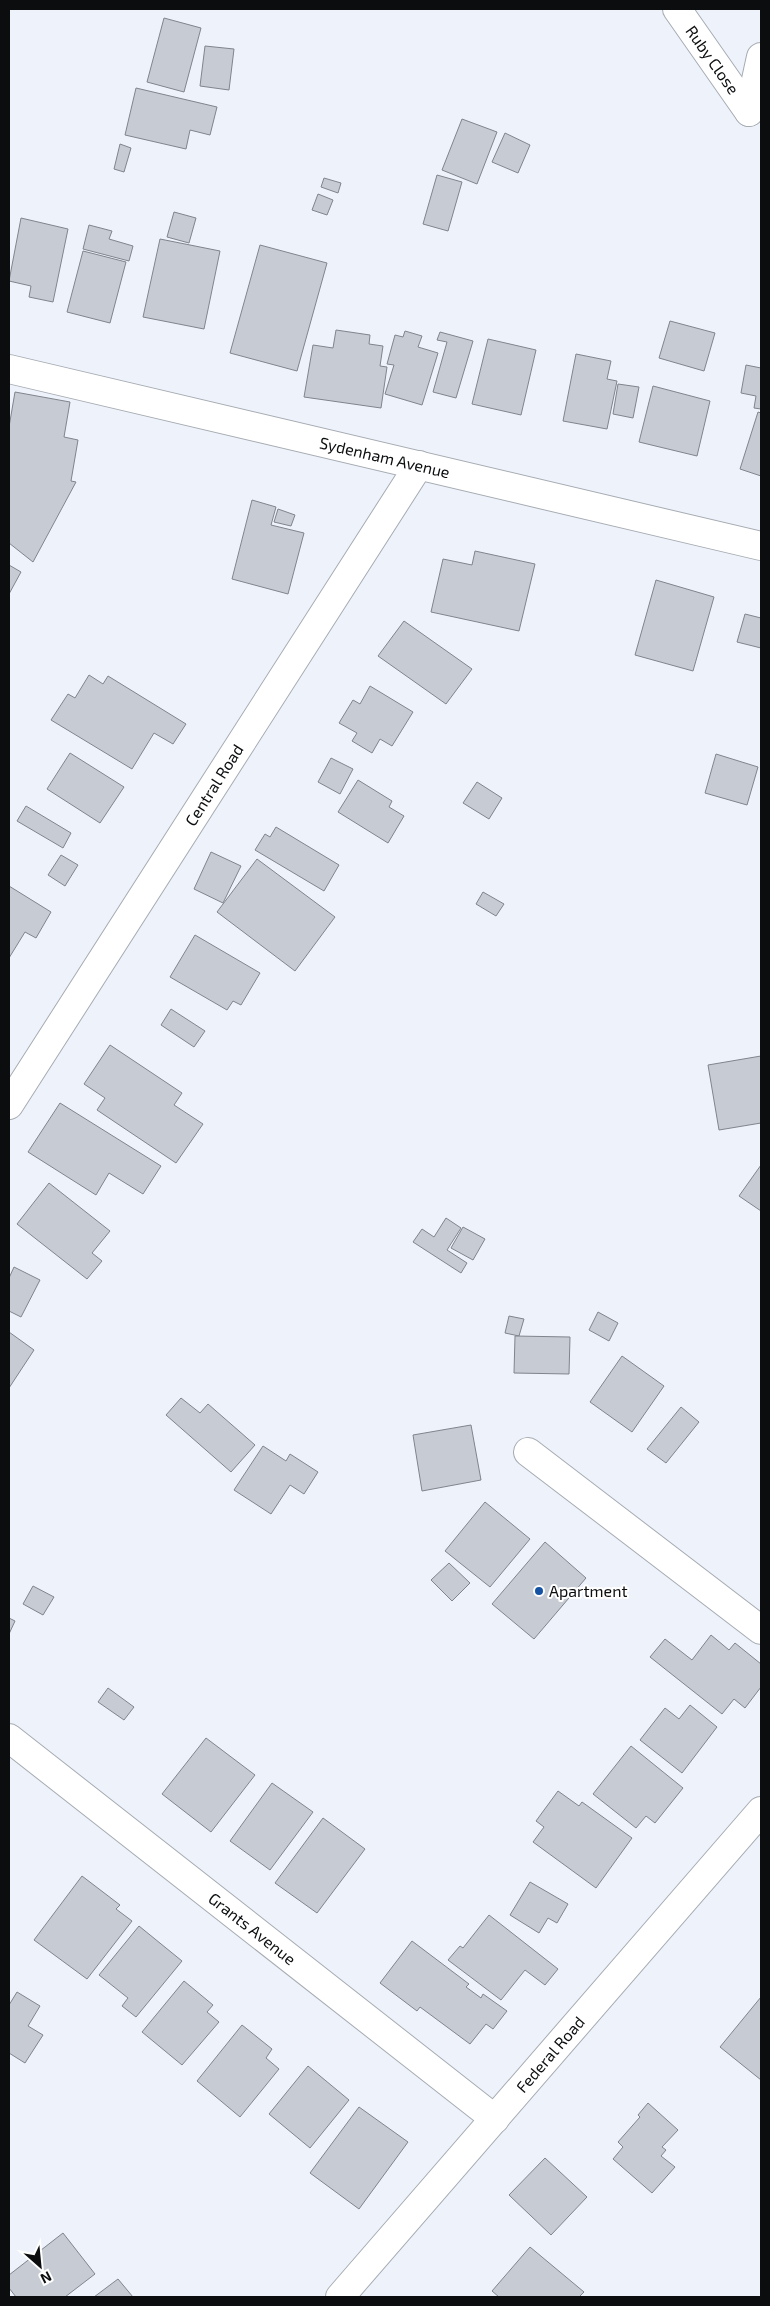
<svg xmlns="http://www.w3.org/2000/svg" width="770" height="2306" font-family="'Exo 2',sans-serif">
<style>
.building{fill:#c7ccd4;stroke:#80858d}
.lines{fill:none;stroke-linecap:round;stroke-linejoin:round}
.minor-casing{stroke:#a7acb3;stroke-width:30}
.minor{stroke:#fff;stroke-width:28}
.poi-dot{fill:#1453a3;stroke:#fff;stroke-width:2}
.labels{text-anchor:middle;stroke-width:4;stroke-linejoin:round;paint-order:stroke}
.street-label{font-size:16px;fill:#0b0d0f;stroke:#fff}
.poi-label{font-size:16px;fill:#0b0d0f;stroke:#fff;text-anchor:start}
</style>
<rect width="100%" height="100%" fill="#eef3fb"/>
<g class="building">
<polygon points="164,18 201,28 184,92 147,82"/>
<polygon points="205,46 234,49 229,90 200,86"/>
<polygon points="136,88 217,107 210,135 190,130 186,149 125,135"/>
<polygon points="462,119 497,132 477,184 442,170"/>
<polygon points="505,133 530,145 518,173 492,162"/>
<polygon points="120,144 131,148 124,172 114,169"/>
<polygon points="437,175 462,182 448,231 423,224"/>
<polygon points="324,178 341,183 338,193 321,187"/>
<polygon points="318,194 333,200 327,215 312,210"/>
<polygon points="174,212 196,218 189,243 167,237"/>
<polygon points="21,218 68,229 53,302 29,297 31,286 9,281"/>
<polygon points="89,225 112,231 109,239 133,246 129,261 83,249"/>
<polygon points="160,239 220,251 204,329 143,317"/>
<polygon points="260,245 327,263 297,371 230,353"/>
<polygon points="83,251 126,262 110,323 67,312"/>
<polygon points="670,321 715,333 704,371 659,358"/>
<polygon points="336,330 370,335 369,344 383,346 380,366 387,367 381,408 304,397 313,345 333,348"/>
<polygon points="405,331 422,336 418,347 438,353 422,405 385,394 394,365 387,364 395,335 403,337"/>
<polygon points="440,332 473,341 456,398 433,392 447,342 437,340"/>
<polygon points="488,339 536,350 521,415 472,404"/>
<polygon points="576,354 611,361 607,379 617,381 607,429 563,421"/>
<polygon points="746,365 761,368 761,409 754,408 756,396 741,393"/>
<polygon points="618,384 639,387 633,418 613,414"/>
<polygon points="653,386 710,401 697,456 639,442"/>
<polygon points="15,392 70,402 64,437 78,440 71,481 76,482 33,562 9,543 9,427"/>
<polygon points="758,412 761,413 761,476 740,469"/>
<polygon points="252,500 276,507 271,525 304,533 288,594 232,579"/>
<polygon points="278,509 295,515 291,526 274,522"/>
<polygon points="475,551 535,564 519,631 431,612 443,559 472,565"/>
<polygon points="9,565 21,572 9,594"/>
<polygon points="656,580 714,597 693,671 635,655"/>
<polygon points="745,614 761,618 761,648 737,642"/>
<polygon points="404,621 472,669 446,704 378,656"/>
<polygon points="89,675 103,684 108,676 186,724 173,744 154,733 132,769 51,720 68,694 75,698"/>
<polygon points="370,686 413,712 392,746 380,739 372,753 352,741 357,733 339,723 353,700 360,704"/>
<polygon points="70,753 124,787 100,823 47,789"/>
<polygon points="716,754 758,767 747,805 705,793"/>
<polygon points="331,758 353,769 340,794 318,782"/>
<polygon points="358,780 392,801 389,807 404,816 388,843 338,812"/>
<polygon points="477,782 502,798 489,819 463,803"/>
<polygon points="26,806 71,833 63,848 17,821"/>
<polygon points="276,827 339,865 324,891 255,850 265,834 270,837"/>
<polygon points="211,852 241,866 223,903 194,889"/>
<polygon points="61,855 78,865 65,886 48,875"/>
<polygon points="257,859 335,917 295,971 217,912"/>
<polygon points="9,886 51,912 36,938 25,932 9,958"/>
<polygon points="483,892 504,904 496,916 476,904"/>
<polygon points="195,935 260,973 241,1005 233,1001 227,1010 170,977"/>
<polygon points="171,1009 205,1031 194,1047 161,1025"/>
<polygon points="110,1045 182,1093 174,1105 203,1124 176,1163 97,1110 105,1098 84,1084"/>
<polygon points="761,1056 761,1123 719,1130 708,1065"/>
<polygon points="60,1103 161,1166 143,1194 109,1173 96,1195 28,1152"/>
<polygon points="761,1165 761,1211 739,1196"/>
<polygon points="49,1183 110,1231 92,1253 102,1261 87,1279 17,1224"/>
<polygon points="446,1218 461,1228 447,1250 467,1263 461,1273 413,1242 422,1229 434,1237"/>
<polygon points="463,1227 485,1239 473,1260 451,1248"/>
<polygon points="14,1267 40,1280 21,1317 9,1311 9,1278"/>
<polygon points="598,1312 618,1323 609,1341 589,1330"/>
<polygon points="509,1316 524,1319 519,1336 505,1333"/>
<polygon points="9,1332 34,1350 9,1388"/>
<polygon points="515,1336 570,1337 569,1374 514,1373"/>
<polygon points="622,1356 664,1386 632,1432 590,1402"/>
<polygon points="181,1398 200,1413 208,1404 255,1445 231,1472 166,1415"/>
<polygon points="681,1407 699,1422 666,1463 647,1449"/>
<polygon points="471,1425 481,1480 422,1491 413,1435"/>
<polygon points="263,1446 286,1461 290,1454 318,1472 304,1494 290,1485 271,1514 234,1490"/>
<polygon points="485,1502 530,1539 490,1587 445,1551"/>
<polygon points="545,1542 586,1578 534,1639 492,1604"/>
<polygon points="449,1563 470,1583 452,1601 431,1580"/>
<polygon points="33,1586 54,1597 43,1615 23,1604"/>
<polygon points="9,1618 15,1621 9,1634"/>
<polygon points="711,1635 729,1650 735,1643 761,1664 761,1687 745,1708 734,1699 722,1714 650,1657 665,1639 692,1660"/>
<polygon points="108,1688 134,1707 124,1720 98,1702"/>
<polygon points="690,1705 717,1727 682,1773 640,1740 665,1708 679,1719"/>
<polygon points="206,1738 255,1775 211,1832 162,1794"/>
<polygon points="631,1746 683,1788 655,1823 646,1816 636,1828 593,1794"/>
<polygon points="272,1783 313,1812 270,1870 230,1841"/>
<polygon points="558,1791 579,1806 582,1802 632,1838 596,1888 533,1842 544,1827 536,1821"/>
<polygon points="323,1818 365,1849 317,1913 275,1883"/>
<polygon points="82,1876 120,1905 116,1909 132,1921 87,1979 34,1940"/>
<polygon points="530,1882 568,1904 557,1923 548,1918 539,1933 510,1915"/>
<polygon points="489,1915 558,1969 545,1985 525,1970 501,2000 448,1960 460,1946 463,1948"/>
<polygon points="139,1926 182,1961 136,2017 122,2006 128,1998 99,1975"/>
<polygon points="412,1941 469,1984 466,1987 481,1998 483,1994 507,2011 493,2029 486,2024 470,2044 420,2007 417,2011 380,1983"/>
<polygon points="184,1981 213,2005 207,2012 219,2022 182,2065 142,2032"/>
<polygon points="17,1992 40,2006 28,2026 43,2035 25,2063 9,2053 9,2005"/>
<polygon points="761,1997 761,2080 720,2047"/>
<polygon points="242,2025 272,2049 266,2058 279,2069 240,2117 197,2081"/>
<polygon points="308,2066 349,2100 310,2148 269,2114"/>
<polygon points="648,2103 678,2130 662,2147 666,2150 661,2156 675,2167 652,2193 613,2159 623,2147 618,2142 640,2117 638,2115"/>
<polygon points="359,2107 408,2142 359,2209 310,2173"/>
<polygon points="545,2158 587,2197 551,2235 509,2195"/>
<polygon points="63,2233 95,2274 65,2297 16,2297 9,2288 9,2275"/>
<polygon points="530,2247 584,2292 579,2297 499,2297 492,2291"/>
<polygon points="118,2279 133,2297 94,2297"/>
</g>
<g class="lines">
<defs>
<g id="minor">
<path id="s1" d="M677,9L749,112"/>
<polyline points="749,112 761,57"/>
<path id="s2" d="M9,369L761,546"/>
<path id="s3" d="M9,1105L419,465"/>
<polyline points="528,1452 761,1630"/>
<path id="s4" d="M9,1738L495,2119"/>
<path id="s5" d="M340,2297L761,1811"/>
</g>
</defs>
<use href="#minor" class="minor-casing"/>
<use href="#minor" class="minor"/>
</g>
<circle class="poi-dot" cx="539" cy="1591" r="5"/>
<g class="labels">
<g class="street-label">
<text dy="6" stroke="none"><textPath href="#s1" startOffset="62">Ruby Close</textPath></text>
<text dy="6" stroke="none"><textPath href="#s2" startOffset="386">Sydenham Avenue</textPath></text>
<text dy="6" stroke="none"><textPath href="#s3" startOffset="380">Central Road</textPath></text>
<text dy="6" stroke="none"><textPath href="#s4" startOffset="309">Grants Avenue</textPath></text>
<text dy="6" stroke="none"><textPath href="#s5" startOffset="321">Federal Road</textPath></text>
</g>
<g class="poi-label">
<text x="549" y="1597">Apartment</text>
</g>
</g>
<rect width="770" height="2306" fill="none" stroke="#0b0d0f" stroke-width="20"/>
<g transform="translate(40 2266) rotate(153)" stroke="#ffffff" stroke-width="4" paint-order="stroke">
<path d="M0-4L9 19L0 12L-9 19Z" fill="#0b0d0f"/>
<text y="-8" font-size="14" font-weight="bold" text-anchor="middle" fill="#0b0d0f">N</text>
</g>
</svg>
